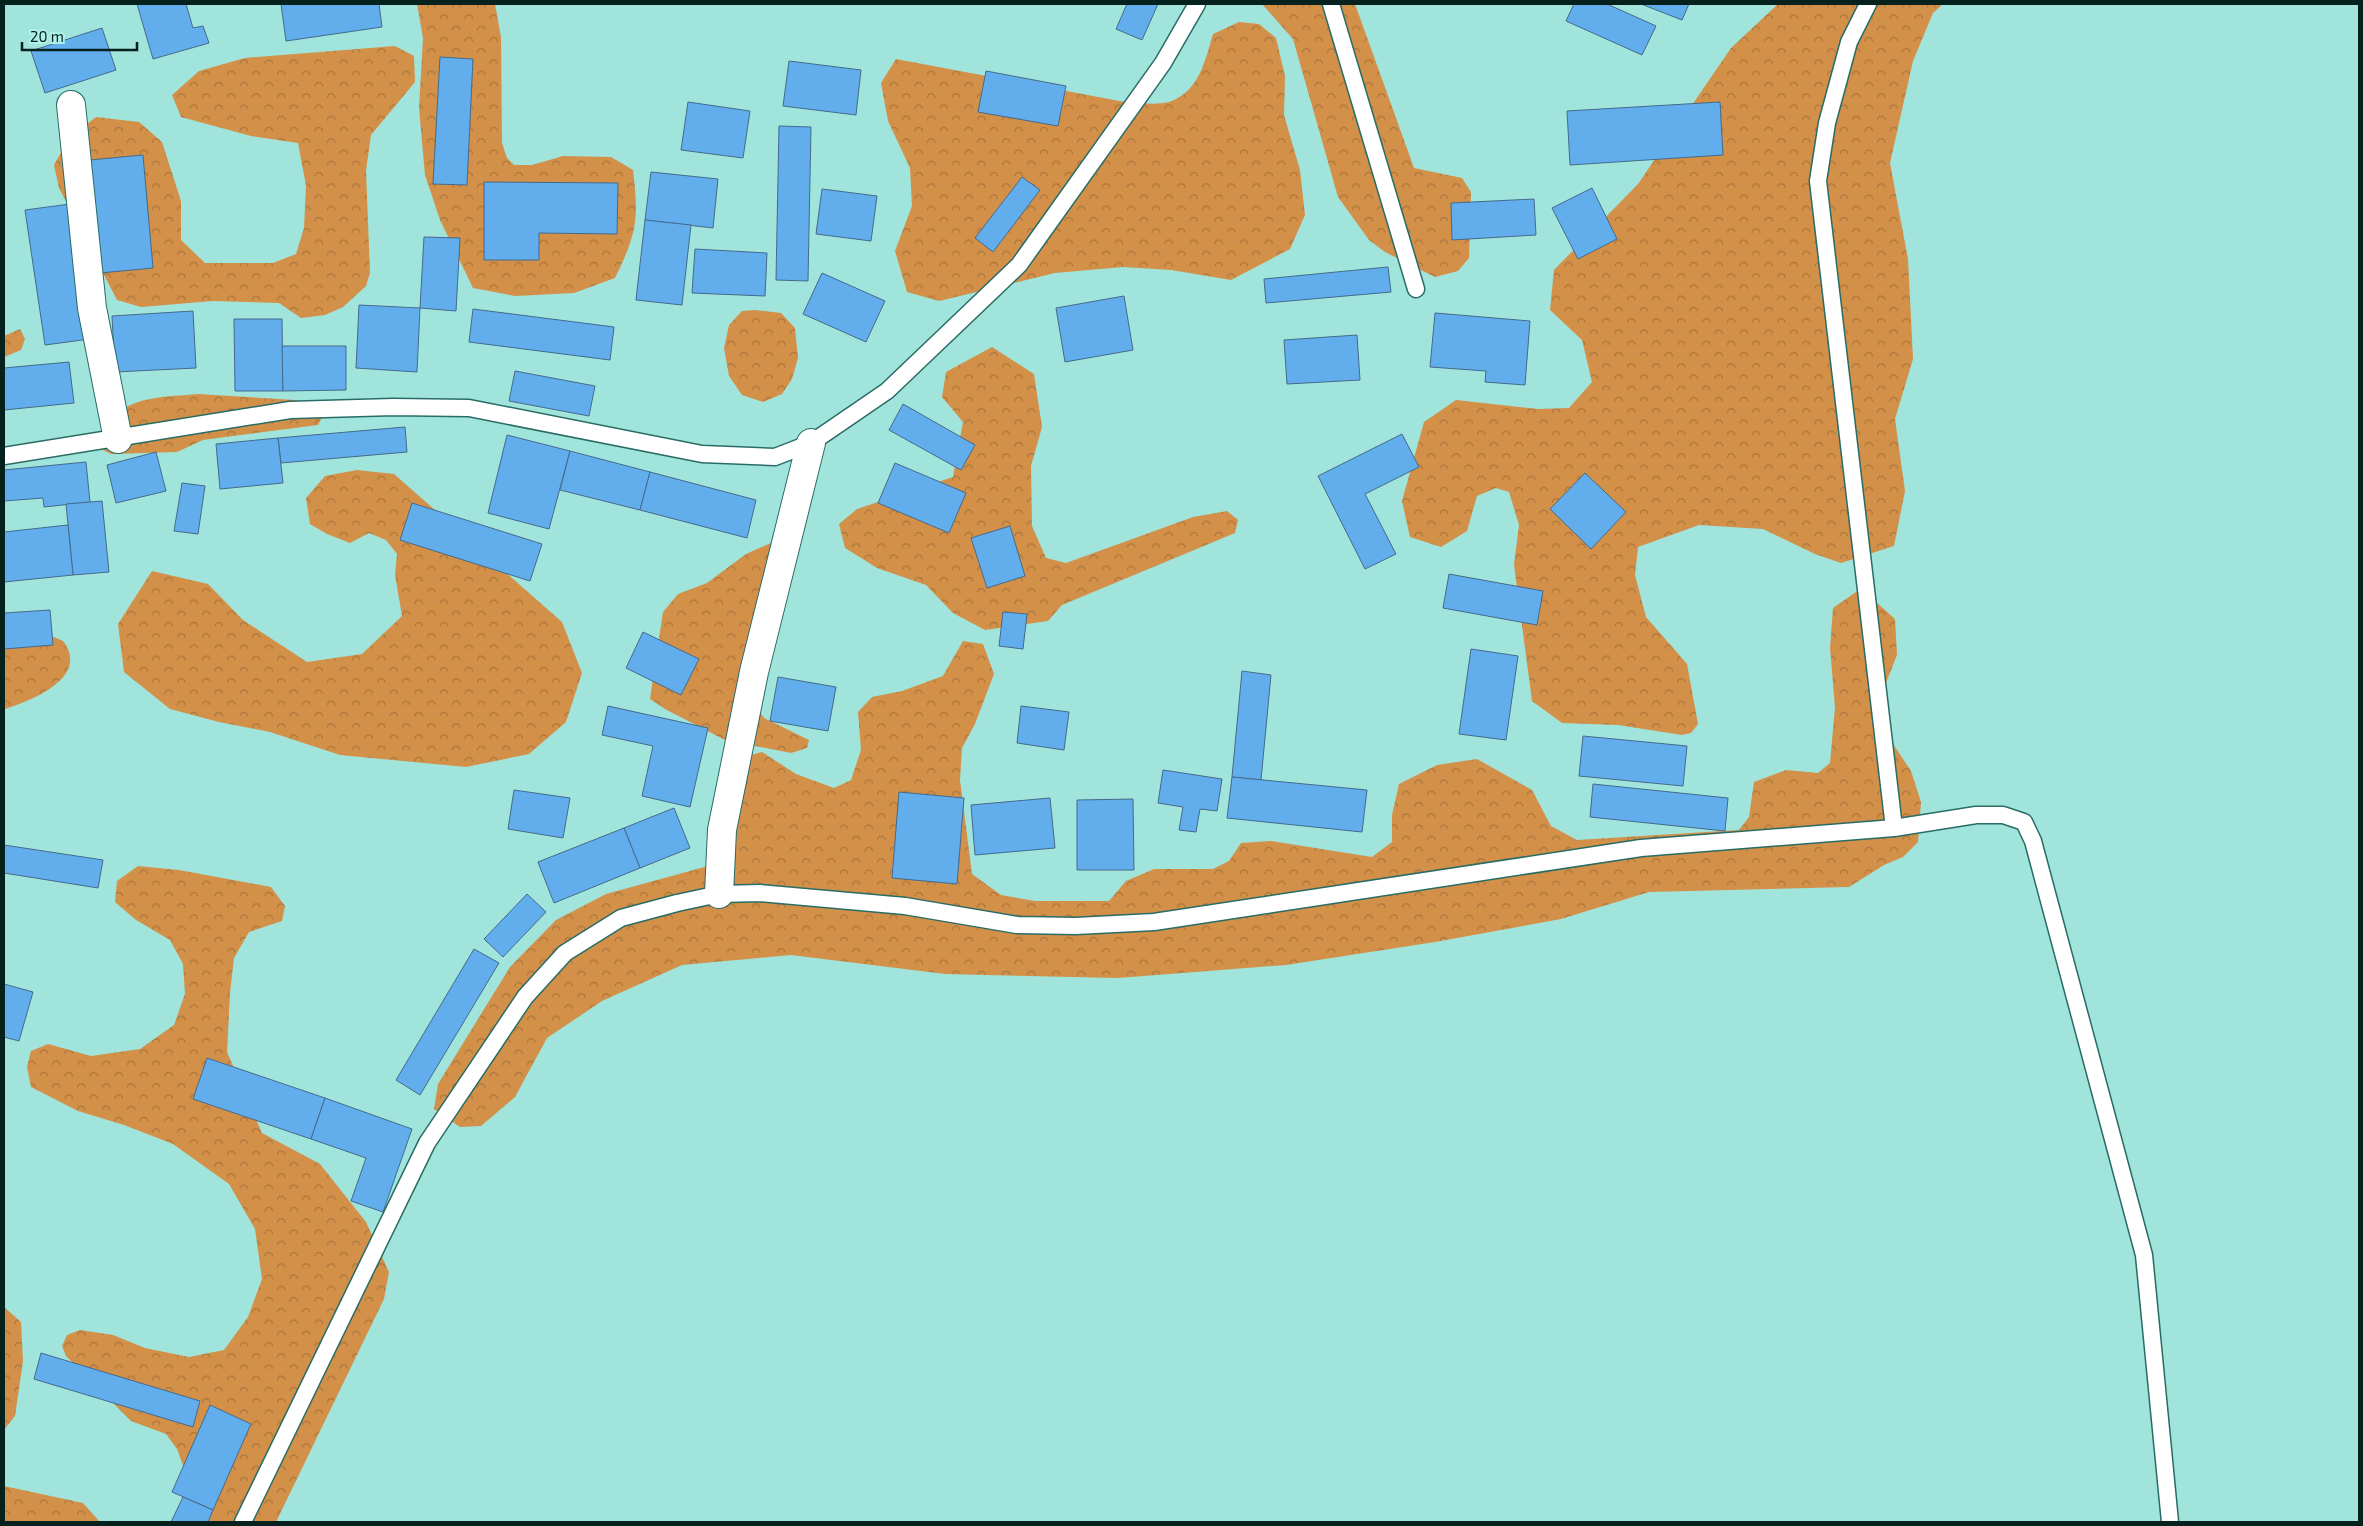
<svg xmlns="http://www.w3.org/2000/svg" width="2363" height="1526" font-family="'Exo 2',sans-serif">
<style>
.forest{fill:url(#forest-crowns)}
.building{fill:#62aeed;stroke:#446a8b}
.lines{fill:none;stroke-linecap:round;stroke-linejoin:round}
.lane-casing{stroke:#286c65;stroke-width:19}
.street-casing{stroke:#286c65;stroke-width:30}
.lane{stroke:#fff;stroke-width:16}
.street{stroke:#fff;stroke-width:28}
</style>
<defs>
<pattern id="forest-crowns" width="20" height="18" patternUnits="userSpaceOnUse" patternTransform="scale(1.25)"><rect width="20" height="18" fill="#d39049"/><path d="M2 6a3 3 0 1 1 6 0M12 15a3 3 0 1 1 6 0" fill="none" stroke="#a9753c"/></pattern>
</defs>
<rect width="100%" height="100%" fill="#a1e4db"/>
<g class="forest">
<path d="M417,4H495L501,37L502,143L507,158L514,165H532L563,156L611,157L633,170C639,219 637,233 615,278L574,293L515,296L473,288L440,220L425,175L419,108L423,38Z"/>
<polygon points="1262,4 1355,4 1414,168 1462,178 1471,192 1469,258 1458,271 1435,277 1385,252 1369,240 1338,197 1293,39"/>
<polygon points="1778,4 1943,4 1933,13 1913,61 1890,163 1908,259 1913,359 1895,419 1905,491 1894,546 1841,563 1815,554 1763,529 1699,525 1638,547 1635,575 1646,617 1687,664 1698,724 1691,733 1682,735 1618,725 1562,723 1532,701 1514,565 1519,525 1509,492 1496,488 1477,496 1467,531 1441,547 1410,537 1402,501 1424,422 1456,400 1538,409 1569,408 1592,382 1582,340 1550,310 1554,270 1638,184 1731,48"/>
<path d="M1239,22L1259,24L1276,38L1285,76L1284,115L1300,170L1305,215L1290,249L1231,280L1171,270L1123,267L1055,273L939,301L907,292L895,251L912,206L910,168L888,121L881,83L896,59L1130,103C1141,103 1158,105 1169,102C1199,92 1205,61 1213,34Z"/>
<polygon points="395,46 414,56 415,82 371,135 366,171 370,273 366,286 343,307 325,315 301,318 279,303 213,301 141,307 117,300 59,188 54,165 69,138 96,117 139,122 162,142 181,201 181,240 205,263 273,263 296,254 304,228 306,186 298,143 251,136 181,117 172,95 199,71 245,58"/>
<polygon points="755,310 781,313 795,328 798,358 792,379 782,394 763,402 742,395 729,376 724,348 729,325 742,311"/>
<polygon points="20,329 25,339 21,350 4,357 4,336"/>
<polygon points="992,347 1034,374 1042,427 1031,466 1032,526 1046,558 1066,563 1193,517 1227,511 1238,520 1235,533 1062,605 1048,621 985,630 953,613 926,585 877,568 845,548 839,524 857,509 953,477 963,422 942,397 946,372"/>
<path d="M198,394L295,400L322,408L324,413L318,425L203,440L177,452L111,454L101,449C103,442 104,429 108,423C128,395 168,397 198,394Z"/>
<polygon points="357,470 394,474 562,622 582,673 566,722 529,754 466,767 340,755 270,732 219,722 170,709 124,672 118,624 152,571 208,584 243,620 307,662 362,654 402,616 395,575 397,554 386,540 369,533 350,543 327,534 310,524 306,498 325,476"/>
<polygon points="773,542 755,705 764,718 809,740 807,748 791,753 725,740 665,709 650,699 663,612 678,594 707,583 746,554"/>
<polygon points="1856,592 1867,594 1895,619 1897,655 1884,688 1885,732 1911,771 1921,802 1918,842 1903,857 1884,865 1849,887 1649,892 1561,919 1435,942 1286,965 1118,978 945,974 791,955 682,965 602,1001 547,1038 515,1097 481,1126 460,1127 434,1109 438,1084 510,967 556,920 606,894 719,863 739,758 762,752 796,774 834,788 851,780 861,750 858,712 872,697 902,691 943,676 963,641 983,644 994,674 975,724 962,748 960,780 972,874 1001,895 1035,901 1109,901 1126,881 1154,869 1213,869 1229,861 1241,843 1271,841 1372,857 1392,842 1392,815 1399,784 1437,765 1477,759 1532,790 1551,826 1577,840 1739,830 1749,817 1754,782 1786,770 1818,773 1830,763 1835,707 1830,648 1833,608"/>
<path d="M4,616L63,641C91,677 31,701 5,709L4,712Z"/>
<polygon points="138,866 179,870 271,887 285,906 282,921 249,932 234,958 230,993 227,1052 262,1133 320,1164 366,1222 389,1272 384,1299 276,1522 204,1522 177,1449 166,1434 131,1421 66,1356 62,1346 67,1335 80,1330 113,1335 145,1348 189,1357 224,1350 248,1317 262,1279 255,1229 229,1184 173,1144 124,1125 78,1111 31,1087 27,1067 31,1051 48,1044 91,1056 140,1049 174,1025 185,994 183,964 170,940 136,920 115,902 117,881"/>
<polygon points="4,1307 21,1322 23,1361 15,1416 4,1430"/>
<polygon points="4,1486 83,1503 100,1522 4,1522"/>
</g>
<g class="building">
<polygon points="137,4 186,4 193,28 203,26 209,43 153,59"/>
<polygon points="281,4 379,4 382,27 286,41"/>
<polygon points="1127,4 1158,4 1142,40 1116,29"/>
<polygon points="1574,4 1607,4 1656,26 1642,55 1566,21"/>
<polygon points="1641,4 1689,4 1682,20"/>
<polygon points="102,28 116,70 45,93 31,51"/>
<polygon points="440,57 473,59 467,185 433,184"/>
<polygon points="789,61 861,70 856,115 783,106"/>
<polygon points="986,71 1066,86 1058,126 978,112"/>
<polygon points="688,102 750,111 743,158 681,150"/>
<polygon points="1720,102 1723,155 1570,165 1567,111"/>
<polygon points="779,126 811,127 808,281 776,280"/>
<polygon points="143,155 153,268 100,273 90,160"/>
<polygon points="651,172 718,179 713,228 645,220"/>
<polygon points="1022,177 1040,190 993,252 975,238"/>
<polygon points="484,182 618,183 617,234 539,233 539,260 484,260"/>
<polygon points="1592,188 1617,239 1578,259 1552,208"/>
<polygon points="822,189 877,196 871,241 816,234"/>
<polygon points="1534,199 1536,235 1452,240 1451,203"/>
<polygon points="70,204 90,339 45,345 25,210"/>
<polygon points="645,220 691,225 682,305 636,300"/>
<polygon points="424,237 460,238 456,311 420,308"/>
<polygon points="695,249 767,253 765,296 692,293"/>
<polygon points="1388,267 1391,292 1266,303 1264,279"/>
<polygon points="822,273 885,301 866,342 803,314"/>
<polygon points="1124,296 1133,350 1065,362 1056,308"/>
<polygon points="359,305 420,308 417,372 356,368"/>
<polygon points="473,309 614,327 610,360 469,342"/>
<polygon points="193,311 196,368 115,372 112,316"/>
<polygon points="1435,313 1530,321 1525,385 1485,382 1486,371 1430,367"/>
<polygon points="234,319 282,319 283,391 235,391"/>
<polygon points="1357,335 1360,380 1287,384 1284,340"/>
<polygon points="282,346 346,346 346,390 283,391"/>
<polygon points="69,362 74,403 4,410 4,368"/>
<polygon points="515,371 595,386 589,416 509,401"/>
<polygon points="903,404 975,445 961,470 889,430"/>
<polygon points="405,427 407,452 281,463 278,438"/>
<polygon points="1402,434 1419,467 1365,494 1396,554 1365,569 1318,476"/>
<polygon points="507,435 570,451 549,529 488,513"/>
<polygon points="278,438 283,483 220,489 216,444"/>
<polygon points="570,451 650,472 640,510 560,490"/>
<polygon points="156,452 166,491 116,503 107,465"/>
<polygon points="86,462 90,502 44,507 43,498 4,501 4,470"/>
<polygon points="895,463 966,493 949,533 878,503"/>
<polygon points="650,472 756,500 747,538 640,510"/>
<polygon points="1585,473 1626,512 1591,549 1550,509"/>
<polygon points="182,483 205,486 198,534 174,531"/>
<polygon points="102,501 109,572 73,575 66,504"/>
<polygon points="412,503 542,544 530,581 400,540"/>
<polygon points="68,525 73,575 4,582 4,532"/>
<polygon points="1010,526 1025,576 987,588 971,538"/>
<polygon points="1449,574 1543,591 1537,625 1443,608"/>
<polygon points="50,610 53,645 4,649 4,613"/>
<polygon points="1003,612 1027,614 1023,649 999,646"/>
<polygon points="643,632 699,659 681,695 626,668"/>
<polygon points="1471,649 1518,656 1506,740 1459,734"/>
<polygon points="1242,671 1271,675 1261,780 1232,777"/>
<polygon points="778,677 836,687 828,731 770,721"/>
<polygon points="608,706 708,728 690,807 642,796 653,746 602,735"/>
<polygon points="1021,706 1069,712 1064,750 1017,743"/>
<polygon points="1583,736 1687,746 1683,786 1579,776"/>
<polygon points="1163,770 1222,779 1217,811 1200,809 1196,832 1179,830 1183,807 1158,803"/>
<polygon points="1232,777 1367,790 1362,832 1227,818"/>
<polygon points="1593,784 1728,798 1725,831 1590,817"/>
<polygon points="514,790 570,798 563,838 508,829"/>
<polygon points="899,792 964,798 957,884 892,878"/>
<polygon points="1050,798 1055,848 975,855 971,805"/>
<polygon points="1133,799 1134,870 1077,870 1077,800"/>
<polygon points="674,808 690,848 640,868 624,828"/>
<polygon points="624,828 640,868 554,903 538,862"/>
<polygon points="4,845 103,860 98,888 4,873"/>
<polygon points="527,894 546,912 503,957 484,939"/>
<polygon points="474,949 499,963 420,1095 396,1080"/>
<polygon points="4,984 33,992 19,1041 4,1037"/>
<polygon points="207,1058 325,1098 311,1139 193,1099"/>
<polygon points="325,1098 412,1129 383,1212 351,1201 366,1158 311,1139"/>
<polygon points="41,1353 200,1401 193,1427 34,1379"/>
<polygon points="210,1405 251,1424 213,1510 172,1492"/>
<polygon points="183,1497 213,1510 208,1522 171,1522"/>
</g>
<g class="lines">
<defs>
<g id="lane">
<polyline points="1331,4 1416,289"/>
<polyline points="1868,4 1849,42 1827,123 1818,181 1894,828"/>
<polyline points="4,456 290,410 393,407 469,408 702,454 775,457 811,443 887,391 1019,265 1163,63 1197,4"/>
<polyline points="243,1522 427,1143 525,997 565,953 621,918 677,903 719,894 760,893 905,906 1017,925 1076,926 1154,922 1641,848 1894,828 1976,815 2003,815 2024,822 2033,841 2144,1255 2170,1522"/>
</g>
<g id="street">
<polyline points="71,105 92,308 118,439"/>
<polyline points="719,894 722,830 754,672 811,443"/>
</g>
</defs>
<use href="#lane" class="lane-casing"/>
<use href="#street" class="street-casing"/>
<use href="#lane" class="lane"/>
<use href="#street" class="street"/>
</g>
<rect width="2363" height="1526" fill="none" stroke="#05211e" stroke-width="10"/>
<path d="M22 42v8h115v-8" fill="none" stroke="#05211e" stroke-width="2.5"/>
<text x="30" y="42" font-size="15" fill="#05211e" stroke="#aef1e8" stroke-width="4" paint-order="stroke">20 m</text>
</svg>
